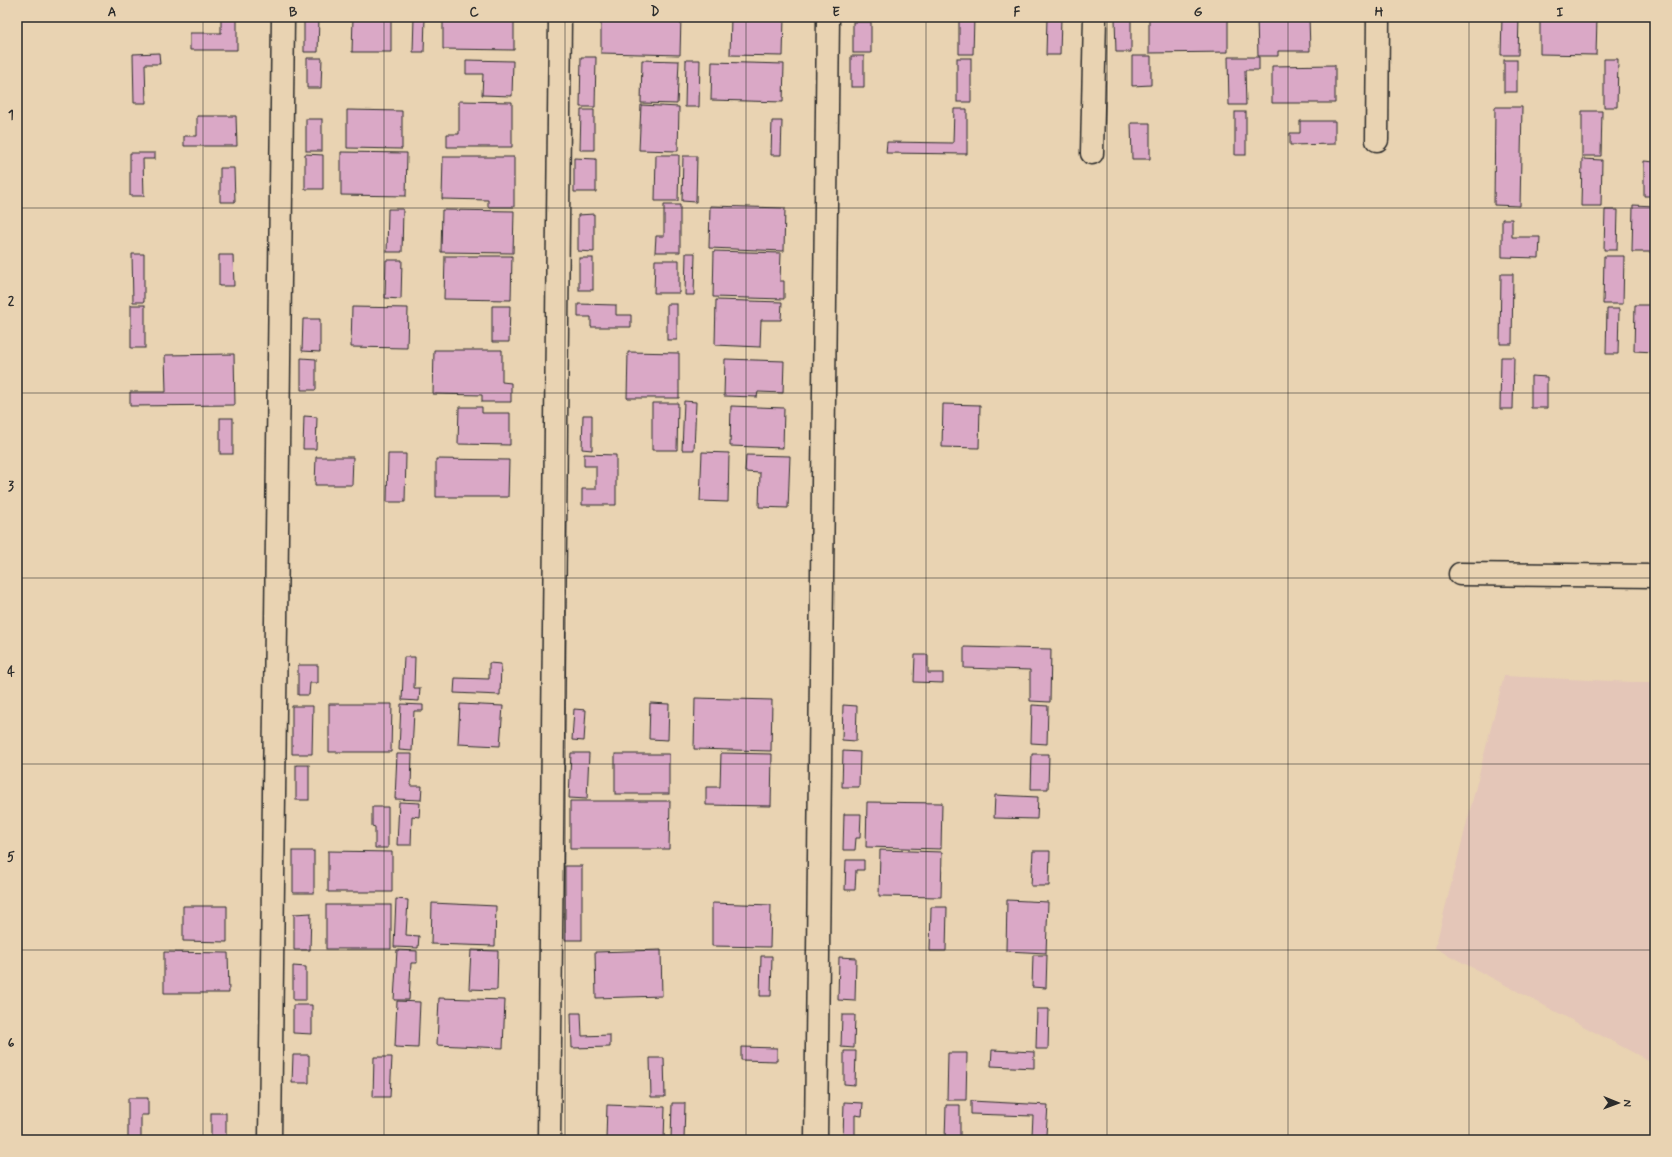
<svg xmlns="http://www.w3.org/2000/svg" width="1672" height="1157" font-family="Mynerve,sans-serif">
<style>
.built{fill:#e4c6b8}
.building{fill:#daa8c6;stroke:#2b2b2b}
.lines{fill:none;stroke-linecap:round;stroke-linejoin:round}
.minor-casing{stroke:#2b2b2b;stroke-width:25}
.minor{stroke:#e9d3b2;stroke-width:22}
.grid{fill:none;stroke:#2b2b2b;stroke-width:1;stroke-opacity:0.55}
.neatline{fill:none;stroke:#2b2b2b;stroke-width:1.5}
.grid-label{font-size:13px;text-anchor:middle;font-weight:bold;fill:#2b2b2b}
</style>
<rect width="100%" height="100%" fill="#e9d3b2"/>
<filter id="ink" filterUnits="userSpaceOnUse"><feTurbulence type="fractalNoise" baseFrequency=".025" numOctaves="2"/><feDisplacementMap in="SourceGraphic" scale="8" xChannelSelector="R" yChannelSelector="G"/><feConvolveMatrix kernelMatrix="1 2 1 2 8 2 1 2 1" color-interpolation-filters="sRGB"/></filter>
<g filter="url(#ink)">
<polygon class="built" points="1504,676 1655,683 1655,1064 1435,948"/>
<g class="building">
<polygon points="221,17 237,17 237,50 190,50 190,33 221,33"/>
<polygon points="304,17 319,17 318,52 304,52"/>
<polygon points="353,17 391,17 391,52 352,52"/>
<polygon points="414,17 425,17 424,52 413,52"/>
<polygon points="498,17 514,17 514,50 443,49 443,19 498,19"/>
<polygon points="601,17 681,17 680,55 601,53"/>
<polygon points="731,17 784,17 783,56 730,55"/>
<polygon points="959,17 974,17 973,54 959,54"/>
<polygon points="1047,17 1061,17 1060,55 1046,55"/>
<polygon points="1149,17 1228,17 1228,52 1149,53"/>
<polygon points="1257,17 1309,17 1310,51 1278,51 1278,56 1258,56"/>
<polygon points="1502,17 1519,17 1518,55 1501,55"/>
<polygon points="1540,17 1597,17 1596,55 1540,54"/>
<polygon points="1115,18 1131,18 1131,52 1116,52"/>
<rect x="853" y="22" width="18" height="31"/>
<polygon points="159,53 160,64 145,64 146,103 134,103 133,54"/>
<rect x="851" y="56" width="13" height="31"/>
<polygon points="1132,56 1151,56 1151,85 1132,86"/>
<polygon points="581,57 596,57 595,107 580,107"/>
<polygon points="1228,57 1259,57 1259,70 1245,70 1246,105 1229,105"/>
<polygon points="307,58 322,58 321,88 307,88"/>
<rect x="957" y="58" width="14" height="44"/>
<polygon points="1604,59 1618,59 1617,107 1604,107"/>
<polygon points="466,60 513,61 512,96 482,95 483,74 466,74"/>
<polygon points="642,60 679,61 677,104 641,103"/>
<polygon points="686,60 700,60 699,107 685,107"/>
<rect x="1504" y="60" width="13" height="32"/>
<polygon points="712,62 784,64 783,102 711,100"/>
<polygon points="1335,65 1335,103 1272,103 1272,66"/>
<polygon points="459,101 512,102 512,147 447,147 447,134 459,134"/>
<polygon points="641,105 679,107 678,151 639,150"/>
<polygon points="1495,107 1522,107 1520,206 1494,205"/>
<polygon points="954,109 967,109 967,154 886,153 887,142 953,143"/>
<polygon points="347,110 402,111 402,149 347,148"/>
<polygon points="581,110 594,110 594,150 580,150"/>
<polygon points="1582,111 1602,111 1601,156 1582,156"/>
<rect x="1235" y="112" width="11" height="43"/>
<polygon points="197,116 236,116 237,146 184,146 184,136 197,136"/>
<rect x="306" y="119" width="16" height="32"/>
<polygon points="772,121 782,121 781,155 771,155"/>
<polygon points="1300,121 1335,121 1335,144 1290,145 1290,133 1300,133"/>
<polygon points="1131,123 1150,123 1150,159 1132,159"/>
<polygon points="341,152 407,153 406,196 341,195"/>
<polygon points="130,153 155,153 155,159 143,159 144,196 130,196"/>
<polygon points="305,154 323,155 323,189 305,189"/>
<polygon points="656,155 679,155 678,201 655,201"/>
<polygon points="683,156 697,156 696,202 682,201"/>
<polygon points="443,157 514,157 514,207 488,207 488,200 442,199"/>
<polygon points="574,158 596,159 596,192 574,192"/>
<polygon points="1582,159 1602,160 1601,206 1581,206"/>
<polygon points="1644,161 1655,162 1655,196 1644,196"/>
<polygon points="220,168 234,168 235,202 220,202"/>
<polygon points="664,205 680,205 680,252 655,252 656,236 664,236"/>
<polygon points="1633,205 1655,206 1655,252 1632,252"/>
<polygon points="710,206 785,208 784,251 709,248"/>
<polygon points="388,209 403,209 402,252 387,252"/>
<polygon points="442,210 514,211 513,253 441,252"/>
<polygon points="1605,210 1618,210 1617,250 1604,250"/>
<polygon points="594,214 594,252 578,251 578,215"/>
<polygon points="1502,219 1512,219 1512,237 1540,237 1539,258 1502,257"/>
<polygon points="714,251 781,253 780,281 784,281 784,299 713,297"/>
<polygon points="686,253 695,253 694,295 685,295"/>
<polygon points="132,254 144,254 144,302 133,302"/>
<polygon points="219,255 233,255 234,286 219,286"/>
<polygon points="445,256 512,256 511,300 444,299"/>
<polygon points="1604,256 1624,256 1623,304 1603,304"/>
<rect x="579" y="258" width="14" height="32"/>
<polygon points="386,260 402,260 401,299 385,298"/>
<polygon points="655,260 679,260 679,293 654,293"/>
<polygon points="1501,274 1513,274 1512,344 1500,344"/>
<polygon points="716,300 782,302 781,320 761,320 760,347 715,345"/>
<polygon points="578,304 616,305 616,315 631,315 631,327 591,327 591,317 578,317"/>
<rect x="667" y="304" width="10" height="36"/>
<rect x="131" y="305" width="14" height="43"/>
<polygon points="1635,305 1655,305 1655,352 1634,351"/>
<polygon points="492,306 510,306 509,342 492,342"/>
<polygon points="352,307 408,308 407,348 351,347"/>
<polygon points="1607,309 1619,309 1618,354 1606,354"/>
<polygon points="303,319 320,319 320,352 302,351"/>
<polygon points="434,350 502,350 502,382 511,383 511,402 482,402 482,395 433,394"/>
<polygon points="628,352 679,353 679,398 627,398"/>
<polygon points="234,354 235,405 130,406 130,392 166,392 165,355"/>
<polygon points="1501,357 1514,357 1513,409 1500,409"/>
<polygon points="301,358 316,359 316,390 301,390"/>
<polygon points="725,359 784,361 783,393 758,392 757,397 724,396"/>
<polygon points="1531,376 1547,377 1547,408 1531,408"/>
<polygon points="684,401 696,402 694,450 682,450"/>
<polygon points="652,403 678,403 677,450 652,450"/>
<polygon points="943,404 980,405 979,448 942,447"/>
<polygon points="731,406 784,408 783,448 730,446"/>
<polygon points="459,407 482,407 482,413 510,413 510,445 458,444"/>
<polygon points="583,415 592,415 592,450 582,449"/>
<polygon points="304,416 317,417 316,449 303,449"/>
<rect x="220" y="418" width="13" height="36"/>
<polygon points="702,452 729,453 728,502 700,501"/>
<polygon points="388,454 406,454 405,502 387,502"/>
<polygon points="584,454 616,455 616,505 582,505 582,489 596,489 596,466 584,466"/>
<polygon points="746,455 790,456 788,508 759,507 760,473 745,472"/>
<polygon points="316,457 353,457 352,485 315,485"/>
<polygon points="436,459 509,460 508,497 436,497"/>
<polygon points="964,647 1051,649 1050,702 1030,701 1030,670 964,668"/>
<polygon points="915,655 928,655 928,673 943,673 943,683 914,682"/>
<polygon points="404,657 415,657 414,688 420,688 419,701 402,700"/>
<polygon points="489,663 501,664 500,695 454,693 455,678 489,679"/>
<polygon points="298,665 318,665 318,683 310,683 309,695 298,695"/>
<polygon points="695,698 772,700 771,751 694,749"/>
<polygon points="650,703 669,704 668,740 649,739"/>
<polygon points="329,704 392,704 391,752 329,752"/>
<polygon points="401,704 423,705 423,711 414,711 412,751 399,750"/>
<polygon points="460,704 503,706 500,746 458,744"/>
<polygon points="843,705 857,706 856,741 842,740"/>
<polygon points="1032,705 1048,706 1047,744 1031,743"/>
<polygon points="292,706 313,706 312,754 292,754"/>
<polygon points="574,709 586,710 584,741 572,740"/>
<polygon points="843,751 860,752 859,787 842,787"/>
<polygon points="571,753 589,753 587,799 569,798"/>
<polygon points="721,753 772,754 771,806 706,805 706,787 720,787"/>
<polygon points="397,754 412,754 411,786 422,786 421,800 395,799"/>
<rect x="615" y="754" width="54" height="40"/>
<polygon points="1032,754 1049,754 1048,789 1031,789"/>
<rect x="296" y="765" width="13" height="35"/>
<polygon points="995,795 1038,797 1037,819 994,818"/>
<polygon points="570,801 670,801 669,849 570,849"/>
<polygon points="399,802 420,803 419,817 412,816 411,845 397,845"/>
<polygon points="867,802 942,803 941,849 866,847"/>
<polygon points="372,807 388,807 388,848 375,848 375,827 372,826"/>
<polygon points="844,814 861,814 860,838 856,838 855,850 843,850"/>
<polygon points="880,850 942,852 941,897 879,896"/>
<rect x="293" y="851" width="21" height="42"/>
<polygon points="328,851 392,852 392,892 328,892"/>
<polygon points="1033,851 1050,851 1049,886 1031,886"/>
<polygon points="846,860 864,860 864,870 856,870 855,890 845,890"/>
<rect x="565" y="866" width="17" height="74"/>
<polygon points="396,899 408,900 406,935 419,936 418,948 394,947"/>
<polygon points="1007,900 1048,902 1046,953 1006,951"/>
<polygon points="432,903 496,906 495,946 431,944"/>
<polygon points="712,903 771,905 770,947 712,946"/>
<rect x="326" y="905" width="65" height="44"/>
<polygon points="183,906 227,906 227,942 183,941"/>
<polygon points="931,907 947,907 946,951 930,951"/>
<polygon points="311,913 310,950 294,950 294,914"/>
<polygon points="397,950 417,951 417,963 411,963 409,1000 394,1000"/>
<polygon points="471,950 498,951 497,990 469,989"/>
<polygon points="661,950 662,996 596,998 595,952"/>
<polygon points="164,952 228,953 229,993 164,993"/>
<polygon points="1033,955 1047,955 1046,988 1032,987"/>
<polygon points="761,956 772,956 771,996 760,996"/>
<polygon points="839,957 856,958 855,1001 838,1000"/>
<polygon points="293,966 306,967 306,1000 293,1000"/>
<polygon points="439,998 505,1000 503,1048 437,1045"/>
<polygon points="397,1001 420,1002 418,1048 395,1047"/>
<polygon points="293,1005 312,1005 312,1034 293,1033"/>
<polygon points="1037,1009 1049,1009 1048,1049 1036,1049"/>
<polygon points="571,1013 581,1013 582,1036 610,1035 610,1047 572,1048"/>
<polygon points="842,1015 855,1015 854,1048 841,1047"/>
<polygon points="741,1047 777,1048 777,1061 741,1060"/>
<polygon points="992,1050 1034,1052 1034,1068 991,1066"/>
<polygon points="844,1051 856,1051 855,1085 844,1084"/>
<polygon points="948,1053 967,1053 966,1100 947,1100"/>
<polygon points="293,1055 309,1055 309,1083 292,1083"/>
<polygon points="374,1057 392,1057 390,1097 373,1097"/>
<polygon points="650,1058 664,1058 665,1097 651,1097"/>
<polygon points="128,1098 148,1098 148,1115 141,1115 141,1140 128,1140"/>
<polygon points="971,1101 1048,1105 1046,1135 1032,1135 1033,1116 971,1114"/>
<polygon points="844,1102 863,1103 862,1116 855,1115 855,1140 843,1140"/>
<polygon points="672,1103 685,1103 684,1140 671,1140"/>
<polygon points="607,1105 665,1107 664,1140 606,1140"/>
<polygon points="946,1105 960,1105 960,1140 945,1140"/>
<rect x="211" y="1113" width="15" height="27"/>
</g>
<g class="lines">
<defs>
<g id="minor">
<polyline points="1377,140 1378,17"/>
<polyline points="1092,153 1095,17"/>
<polyline points="1460,574 1655,576"/>
<polyline points="270,1140 283,17"/>
<polyline points="549,1140 560,17"/>
<polyline points="816,1140 828,17"/>
</g>
</defs>
<use href="#minor" class="minor-casing"/>
<use href="#minor" class="minor"/>
</g>
</g>
<path class="grid" d="M203,17V1140M384,17V1140M565,17V1140M746,17V1140M926,17V1140M1107,17V1140M1288,17V1140M1469,17V1140M17,208H1655M17,393H1655M17,578H1655M17,764H1655M17,950H1655"/>
<rect width="1672" height="1157" fill="none" stroke="#e9d3b2" stroke-width="44"/>
<g transform="translate(1618 1103) rotate(91)" stroke="#e9d3b2" stroke-width="3" paint-order="stroke">
<path d="M0-3L7 15L0 10L-7 15Z" fill="#2b2b2b"/>
<text y="-6" font-size="11" font-weight="bold" text-anchor="middle" fill="#2b2b2b">N</text>
</g>
<rect x="22" y="22" width="1628" height="1113" class="neatline"/>
<g class="grid-label">
<text x="112" y="16">A</text>
<text x="293" y="16">B</text>
<text x="474" y="16">C</text>
<text x="655" y="16">D</text>
<text x="836" y="16">E</text>
<text x="1017" y="16">F</text>
<text x="1198" y="16">G</text>
<text x="1379" y="16">H</text>
<text x="1560" y="16">I</text>
<text x="11" y="119">1</text>
<text x="11" y="305">2</text>
<text x="11" y="490">3</text>
<text x="11" y="676">4</text>
<text x="11" y="861">5</text>
<text x="11" y="1047">6</text>
</g>
</svg>
